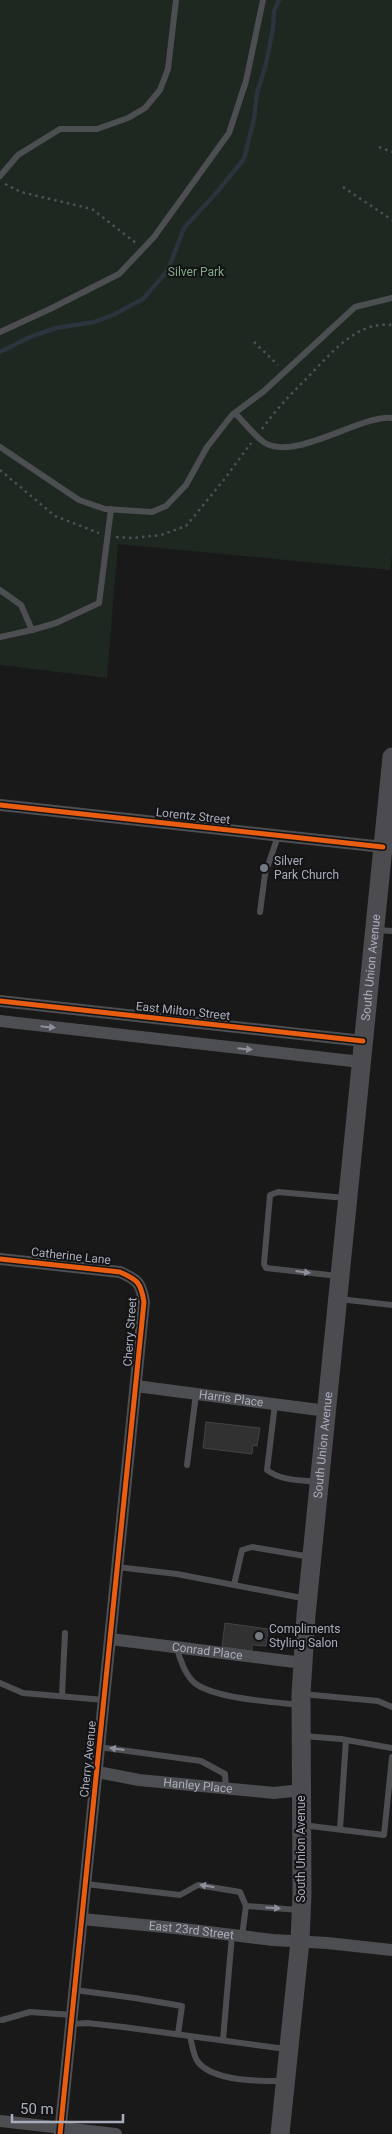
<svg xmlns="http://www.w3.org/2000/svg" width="392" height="2134" font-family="Roboto,sans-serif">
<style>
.green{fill:#1e2720}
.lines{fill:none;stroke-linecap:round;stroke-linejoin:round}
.stream{stroke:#2b333c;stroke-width:4.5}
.building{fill:#313132;stroke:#424345}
.path{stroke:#4f4f54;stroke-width:2.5;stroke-dasharray:2.5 4;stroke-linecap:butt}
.lane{stroke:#4d4e52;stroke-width:6}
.street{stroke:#4d4e52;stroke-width:12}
.secondary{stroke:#4c4c50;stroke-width:19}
.cycleway-casing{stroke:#131315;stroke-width:8}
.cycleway{stroke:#e95d12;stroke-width:5}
.oneway{fill:#8d909c}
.poi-dot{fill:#777982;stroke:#131315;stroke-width:2}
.labels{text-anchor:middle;stroke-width:4;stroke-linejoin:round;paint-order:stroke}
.park-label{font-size:12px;fill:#7fa785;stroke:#131315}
.street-label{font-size:12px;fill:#a9adbb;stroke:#131315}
.poi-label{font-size:12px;fill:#a9adbb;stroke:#131315;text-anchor:start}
</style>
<rect width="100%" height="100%" fill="#191919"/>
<polygon class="green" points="0,0 392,0 392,555 390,570 118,544 107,678 0,665"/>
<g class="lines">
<polyline class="stream" points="0,352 30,337 56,328 94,322 113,315 143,299 168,270 184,228 217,192 244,159 254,119 257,93 266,64 273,28 274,11 279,0"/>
</g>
<g class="building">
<polygon points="206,1422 260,1428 257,1446 253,1445 252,1454 203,1448"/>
<polygon points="225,1623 268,1629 266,1646 252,1645 252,1651 222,1647"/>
</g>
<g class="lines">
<g class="path">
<polyline points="379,147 392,152"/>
<polyline points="5,184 21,192 92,209 136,243"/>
<polyline points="343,187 392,220"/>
<polyline points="254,342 278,365"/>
<path d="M262,429C275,411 288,397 303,382C328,358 353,321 392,325"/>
<polyline points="0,470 55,516 99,533"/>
<polyline points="116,537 133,538 161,535 186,526 223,481 251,443"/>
</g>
<g class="lane">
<polyline points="0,176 18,155 60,129 97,129 128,118 145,108 160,90 168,69 176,0"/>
<polyline points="0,332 50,309 119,274 154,237 229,133 246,81 263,0"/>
<path d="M235,413C244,422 254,436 265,443C296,461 360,415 392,418"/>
<polyline points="0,447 79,500 105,509 152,512 166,506 186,485 207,447 232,415 264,391 355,307 392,298"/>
<polyline points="0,590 21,605 32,630 56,623 99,603 111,509"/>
<polyline points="0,637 32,630"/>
<polyline points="260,912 265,874 278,836"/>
<polyline points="376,930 392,931"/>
<polyline points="338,1276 266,1268 264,1264 270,1195 278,1192 346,1198"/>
<polyline points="339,1299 392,1305"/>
<path d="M275,1404L267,1470C281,1481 301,1480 318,1482"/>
<polyline points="187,1465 196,1394"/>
<polyline points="117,1567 177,1574 307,1599"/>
<polyline points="234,1585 242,1550 252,1547 311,1557"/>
<path d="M177,1647C179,1658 186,1677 196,1684C218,1699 273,1702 300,1705"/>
<polyline points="0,1683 23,1693 104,1700"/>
<polyline points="302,1694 378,1701 392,1707"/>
<polyline points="62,1695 65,1633"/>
<polyline points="304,1736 341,1739 392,1748"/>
<polyline points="99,1747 201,1761 225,1774 226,1788"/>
<polyline points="302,1825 384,1835 392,1757"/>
<polyline points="340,1829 346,1740"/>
<polyline points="86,1884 180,1895 198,1885 240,1892 246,1906 242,1936"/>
<polyline points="246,1906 299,1910"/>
<polyline points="75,1990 135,1998 182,2006 178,2034"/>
<polyline points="2,2020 30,2012 73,2015"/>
<polyline points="72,2024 87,2023 123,2027 286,2049"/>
<path d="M190,2036C192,2043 193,2056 198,2062C214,2082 261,2081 284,2081"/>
<polyline points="223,2040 232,1935"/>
</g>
<g class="street">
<polyline points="0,805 383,847"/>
<polyline points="0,1001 363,1041"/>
<polyline points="0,1021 361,1062"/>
<path d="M0,1259L120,1272C138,1280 141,1283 144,1302L60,2134"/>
<path id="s1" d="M136,1386L327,1411"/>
<path id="s2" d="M110,1639L303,1663"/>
<path id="s3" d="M97,1772L139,1780L274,1793L301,1790"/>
<path id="s4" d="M82,1919L175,1928L273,1940L327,1943L392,1950"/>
<polyline points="0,2121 116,2134"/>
</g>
<path class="secondary" id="s5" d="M280,2134L300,1941L302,1894L301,1694L306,1615L392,757"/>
<defs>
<g id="cycleway">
<polyline points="0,805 383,847"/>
<polyline points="0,1001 363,1041"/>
<path d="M0,1259L120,1272C138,1280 141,1283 144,1302L60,2134"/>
</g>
</defs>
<use href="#cycleway" class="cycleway-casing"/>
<use href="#cycleway" class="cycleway"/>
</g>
<defs><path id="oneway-solid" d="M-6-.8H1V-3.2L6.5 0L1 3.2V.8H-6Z" transform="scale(1.25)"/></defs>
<g class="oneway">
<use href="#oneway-solid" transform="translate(48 1027) rotate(6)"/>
<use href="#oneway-solid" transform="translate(245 1049) rotate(6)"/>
<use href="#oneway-solid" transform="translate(303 1272) rotate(7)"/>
<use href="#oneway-solid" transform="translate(117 1749) rotate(-172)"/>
<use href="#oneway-solid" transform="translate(207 1886) rotate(-171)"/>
<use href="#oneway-solid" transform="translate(273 1908) rotate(4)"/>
</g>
<g class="poi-dot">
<circle cx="264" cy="868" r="5"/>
<circle cx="259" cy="1636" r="5"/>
</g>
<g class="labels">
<g class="park-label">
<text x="196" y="276">Silver Park</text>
</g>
<g class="street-label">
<text transform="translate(193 816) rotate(6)" y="4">Lorentz Street</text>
<text dy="4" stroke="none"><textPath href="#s5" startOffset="1171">South Union Avenue</textPath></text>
<text transform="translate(183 1011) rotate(6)" y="4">East Milton Street</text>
<text transform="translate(71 1256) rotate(6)" y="4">Catherine Lane</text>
<text transform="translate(130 1332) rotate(-86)" y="4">Cherry Street</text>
<text dy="4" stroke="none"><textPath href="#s1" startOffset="96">Harris Place</textPath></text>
<text dy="4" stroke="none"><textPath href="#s5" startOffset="691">South Union Avenue</textPath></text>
<text dy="4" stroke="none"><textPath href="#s2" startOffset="98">Conrad Place</textPath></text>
<text transform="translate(88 1759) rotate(-84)" y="4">Cherry Avenue</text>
<text dy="4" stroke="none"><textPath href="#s3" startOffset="102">Hanley Place</textPath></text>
<text transform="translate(301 1849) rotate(-90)" y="4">South Union Avenue</text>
<text dy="4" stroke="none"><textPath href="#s4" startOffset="110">East 23rd Street</textPath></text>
</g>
<g class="poi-label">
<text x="274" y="865">Silver<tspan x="274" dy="14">Park Church</tspan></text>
<text x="269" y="1633">Compliments<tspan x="269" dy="14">Styling Salon</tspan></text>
</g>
</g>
<path d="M12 2114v8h111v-8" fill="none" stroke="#a9adbb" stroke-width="2.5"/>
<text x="20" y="2114" font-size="15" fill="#a9adbb" stroke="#131315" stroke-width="4" paint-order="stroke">50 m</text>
</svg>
